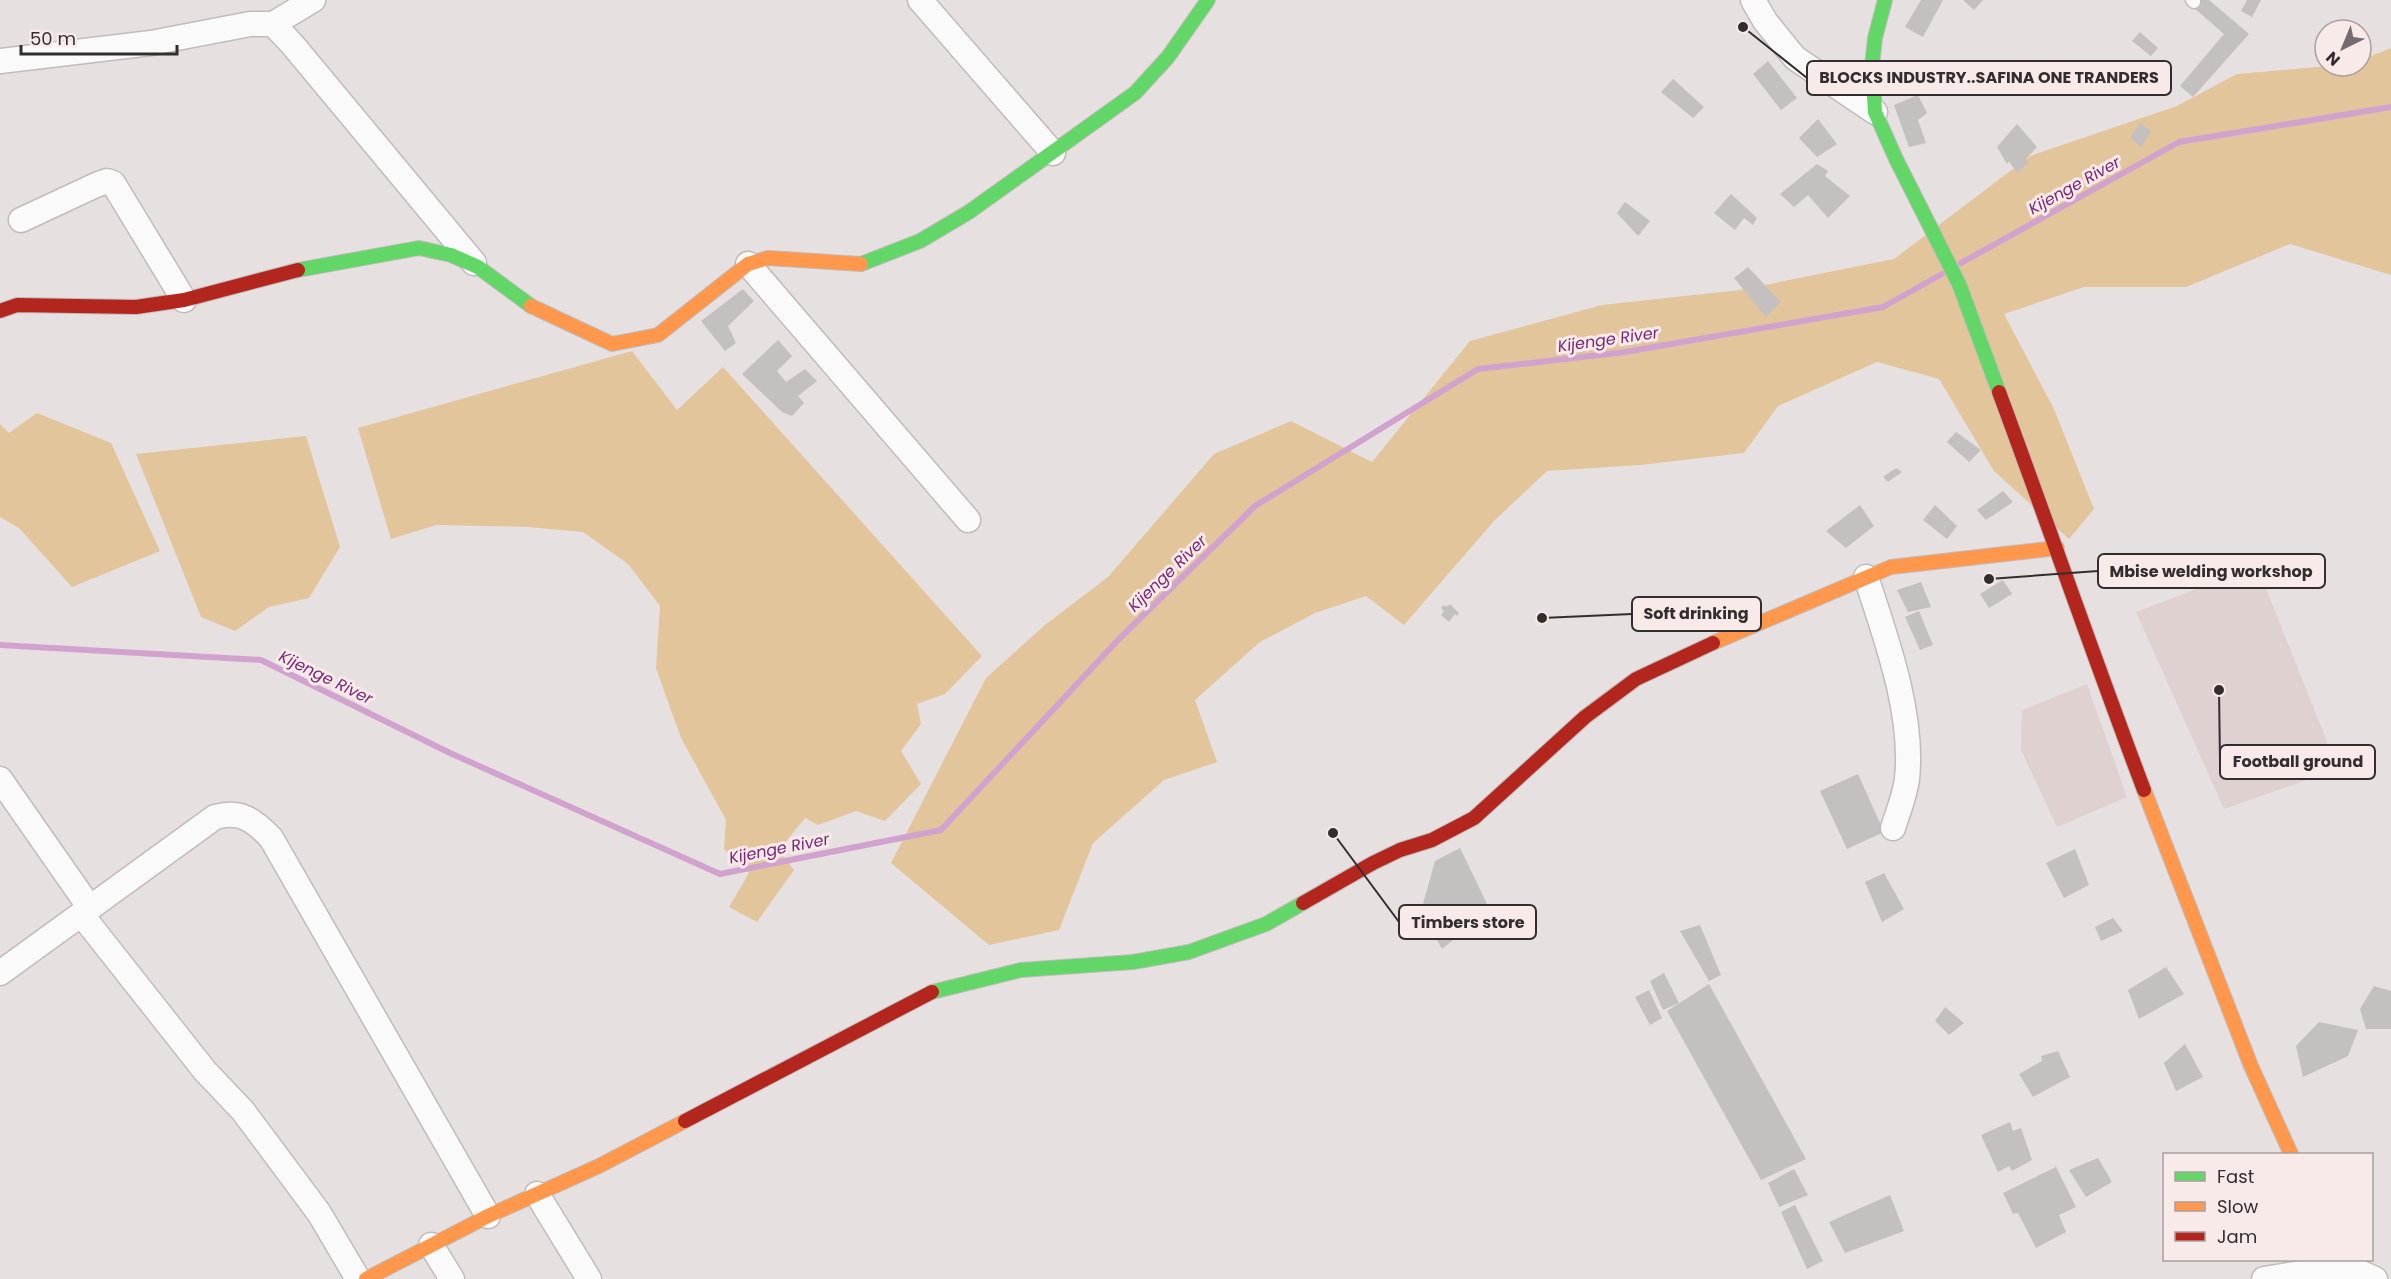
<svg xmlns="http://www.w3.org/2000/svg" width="2391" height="1279" font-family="Poppins,sans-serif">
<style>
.built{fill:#e0d1d1}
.green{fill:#e3c59c}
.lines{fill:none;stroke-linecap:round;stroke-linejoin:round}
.stream{stroke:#d2a2ce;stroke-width:6}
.building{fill:#c4c0c0}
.lane-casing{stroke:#c1bcbb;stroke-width:15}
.street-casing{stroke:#c1bcbb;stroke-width:27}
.fast-casing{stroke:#c1bcbb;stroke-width:16}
.slow-casing{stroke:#c1bcbb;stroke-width:16}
.jam-casing{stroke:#c1bcbb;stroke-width:16}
.lane{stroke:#fbfafa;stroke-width:12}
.street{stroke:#fbfafa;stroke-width:24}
.fast{stroke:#63d668;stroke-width:14}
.slow{stroke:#ff974d;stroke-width:14}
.jam{stroke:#b3261e;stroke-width:14}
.labels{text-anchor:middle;stroke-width:6;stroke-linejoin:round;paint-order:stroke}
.water-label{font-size:16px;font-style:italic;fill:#782876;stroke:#f7eae9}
.leader{fill:none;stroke:#332e2e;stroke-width:2}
.callout-dot{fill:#332e2e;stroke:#f7eae9;stroke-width:2}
.callout{fill:#f7eae9;stroke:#332e2e;stroke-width:2}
.callout-label{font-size:16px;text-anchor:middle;font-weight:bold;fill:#332e2e}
</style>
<rect width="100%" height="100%" fill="#e6e0e0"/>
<g class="built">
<polygon points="2257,566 2338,769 2224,809 2136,612"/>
<polygon points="2087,684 2127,797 2057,827 2021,750 2022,710"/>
</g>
<g class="green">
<polygon points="2391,48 2391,275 2290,244 2186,287 2084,287 2004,314 2054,409 2094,509 2069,539 1994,471 1939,379 1877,362 1778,406 1744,453 1640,465 1547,471 1494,521 1404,625 1366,596 1315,613 1260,642 1195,700 1217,762 1164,780 1093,843 1059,930 989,945 891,863 986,678 1045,625 1108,577 1214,454 1291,421 1372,462 1470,341 1602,305 1740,290 1894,259 2030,156 2177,106 2237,74 2327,66 2361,66 2361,60"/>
<polygon points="632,351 677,410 723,367 982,656 945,694 917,704 921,724 901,751 921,784 885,821 856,811 818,825 805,818 779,850 794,870 757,922 729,907 749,873 724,849 726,820 681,738 656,668 660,606 628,564 583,532 528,527 436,525 391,539 358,428"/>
<polygon points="37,413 111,443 160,551 72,587 19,528 0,517 0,424 9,433"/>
<polygon points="306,436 340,547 309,598 269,607 235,631 201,617 136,454"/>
</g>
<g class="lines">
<g class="stream">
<polyline points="1961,263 2179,142 2391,107"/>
<polyline points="0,645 261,660 450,753 720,874 941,830 1118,640 1255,506 1478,369 1625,352 1883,307 1942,274"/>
</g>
</g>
<g class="building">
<polygon points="1921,0 1943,0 1923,37 1905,27"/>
<polygon points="1963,0 1983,0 1974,10"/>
<polygon points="2199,0 2209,0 2249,34 2193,97 2180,86 2224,34 2193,7"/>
<polygon points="2247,0 2261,0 2252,17 2241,11"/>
<polygon points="2140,32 2158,48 2151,56 2132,41"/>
<polygon points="1768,61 1797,98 1781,110 1753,74"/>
<polygon points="1673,79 1704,107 1693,118 1661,92"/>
<polygon points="1918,95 1927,113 1918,120 1926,143 1909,147 1894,105"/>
<polygon points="1818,119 1837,144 1817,157 1799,138"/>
<polygon points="2140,123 2151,131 2141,147 2130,138"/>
<polygon points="2017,124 2037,147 2026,159 2028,164 2017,173 2009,161 2007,164 1997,147"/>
<polygon points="1817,164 1828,171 1825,176 1850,196 1828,218 1808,195 1794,207 1780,194"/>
<polygon points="1731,194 1757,218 1753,225 1744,218 1735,230 1714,213"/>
<polygon points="1625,202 1650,221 1638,236 1617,213"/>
<polygon points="1748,267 1781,302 1766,317 1734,278"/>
<polygon points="743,289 754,301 728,326 736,343 725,351 701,321"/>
<polygon points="778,340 792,356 777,371 786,382 805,369 817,381 798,396 804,403 792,416 782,412 742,374"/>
<polygon points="1956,432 1981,450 1969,462 1947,442"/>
<polygon points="1896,468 1902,472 1888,482 1883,477"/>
<polygon points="2003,491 2013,502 1986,520 1977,510"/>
<polygon points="1860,505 1874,526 1846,548 1826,531"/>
<polygon points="1935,505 1957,526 1947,539 1923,520"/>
<polygon points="2003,580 2012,594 1989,608 1980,594"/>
<polygon points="1921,582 1931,607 1908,612 1897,590"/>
<polygon points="1450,604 1459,613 1457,616 1455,614 1449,622 1441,615 1444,611 1441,608 1444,605 1446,607"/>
<polygon points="1919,611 1933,645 1920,650 1905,617"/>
<polygon points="1858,774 1884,832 1847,849 1820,791"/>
<polygon points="1460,848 1490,910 1442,949 1421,911 1435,861"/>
<polygon points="2075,849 2089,885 2064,898 2046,863"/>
<polygon points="1884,873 1904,909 1882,922 1865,882"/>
<polygon points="2113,918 2123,931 2101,941 2095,927"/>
<polygon points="1700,925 1721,975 1709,981 1680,931"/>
<polygon points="2166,967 2184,994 2139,1019 2128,990"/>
<polygon points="1664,973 1679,1003 1663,1010 1650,981"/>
<polygon points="1709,984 1806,1159 1761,1180 1667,1011"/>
<polygon points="2374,986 2391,991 2391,1029 2366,1029 2360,1009"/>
<polygon points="1649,990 1662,1018 1650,1025 1635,997"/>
<polygon points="1945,1007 1964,1023 1949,1035 1935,1021"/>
<polygon points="2319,1022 2358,1030 2348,1056 2303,1077 2296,1046"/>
<polygon points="2185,1044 2203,1077 2176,1091 2164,1063"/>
<polygon points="2058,1051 2070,1077 2033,1097 2019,1074 2042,1061 2041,1056"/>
<polygon points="2010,1122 2013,1131 2021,1128 2032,1160 2012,1171 2009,1166 1998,1172 1981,1135"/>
<polygon points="2098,1158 2112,1182 2086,1197 2069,1170"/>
<polygon points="2056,1167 2076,1207 2059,1215 2066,1232 2036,1248 2018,1213 2013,1214 2003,1193"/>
<polygon points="1794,1169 1808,1195 1779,1207 1768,1183"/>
<polygon points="1890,1195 1904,1231 1845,1253 1829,1222"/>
<polygon points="1795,1205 1823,1261 1807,1269 1781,1212"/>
</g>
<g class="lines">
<defs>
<polyline id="lane" points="2192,0 2194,2"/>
<g id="street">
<polyline points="920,0 1053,153"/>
<polyline points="1753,0 1765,21 1795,58 1875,112"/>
<polyline points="273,24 313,0"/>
<polyline points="0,61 151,43 250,24 273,24 292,44 474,263"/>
<polyline points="21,220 96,185 107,181 113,183 184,300"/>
<polyline points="748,264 968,520"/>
<path d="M1866,577C1886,638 1914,714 1907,779C1905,795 1898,812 1893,828"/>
<polyline points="0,779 90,908"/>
<polyline points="81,914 205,1071 243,1111 319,1213 358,1279"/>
<path d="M0,973L215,817C240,810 254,820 271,838L488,1216"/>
<polyline points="537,1194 589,1279"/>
<polyline points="431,1245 452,1279"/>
<polyline points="2264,1279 2327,1269 2355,1270 2375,1279"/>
</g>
<g id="fast">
<polyline points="1885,0 1875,38 1872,66 1875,112 1896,159 1959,284 1999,392"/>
<polyline points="861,264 920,241 969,212 1135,93 1168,57 1208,0"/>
<polyline points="298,270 419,248 451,255 478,267 531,306"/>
<polyline points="932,992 1021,970 1133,962 1189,952 1266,924 1303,903"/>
</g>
<g id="slow">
<polyline points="531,306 612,344 658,335 748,264 768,258 861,264"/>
<polyline points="1713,643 1891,567 2057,548"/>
<polyline points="2144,790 2251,1066 2291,1154"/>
<polyline points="366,1279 488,1216 599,1166 685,1121"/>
</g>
<g id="jam">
<polyline points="0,311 17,305 136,307 184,300 298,270"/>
<path d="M1999,392C2048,524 2094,658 2144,790"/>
<polyline points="1303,903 1373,863 1400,850 1432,840 1474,818 1585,717 1636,679 1713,643"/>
<polyline points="685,1121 932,992"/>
</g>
</defs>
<use href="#lane" class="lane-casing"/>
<use href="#street" class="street-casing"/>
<use href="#fast" class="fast-casing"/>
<use href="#slow" class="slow-casing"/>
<use href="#jam" class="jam-casing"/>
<use href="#lane" class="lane"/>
<use href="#street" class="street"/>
<use href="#fast" class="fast"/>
<use href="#slow" class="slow"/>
<use href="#jam" class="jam"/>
</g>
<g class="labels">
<g class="water-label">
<text transform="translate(2074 185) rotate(-29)" y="6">Kijenge River</text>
<text transform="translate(1608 339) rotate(-8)" y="6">Kijenge River</text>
<text transform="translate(1167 573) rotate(-44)" y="6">Kijenge River</text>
<text transform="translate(326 677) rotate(26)" y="6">Kijenge River</text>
<text transform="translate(779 848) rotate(-11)" y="6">Kijenge River</text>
</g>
</g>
<path class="leader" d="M1743 27L1807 78M1989 579L2098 571M1542 618L1632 614M2219 690L2220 762M1333 833L1399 922"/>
<g class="callout-dot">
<circle cx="1743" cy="27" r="6"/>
<circle cx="1989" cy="579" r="6"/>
<circle cx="1542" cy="618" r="6"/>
<circle cx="2219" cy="690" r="6"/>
<circle cx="1333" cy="833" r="6"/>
</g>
<g class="callout">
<rect x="1807" y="61" width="364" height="34" rx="6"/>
<rect x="2098" y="554" width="227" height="34" rx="6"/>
<rect x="1632" y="597" width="129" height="34" rx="6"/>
<rect x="2220" y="745" width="155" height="34" rx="6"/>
<rect x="1399" y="905" width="137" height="34" rx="6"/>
</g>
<g class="callout-label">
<text x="1989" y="83">BLOCKS INDUSTRY..SAFINA ONE TRANDERS</text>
<text x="2211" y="577">Mbise welding workshop</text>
<text x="1696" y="619">Soft drinking</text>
<text x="2298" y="767">Football ground</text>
<text x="1468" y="928">Timbers store</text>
</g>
<rect x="2163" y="1153" width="210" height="108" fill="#f7eae9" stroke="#a99f9e" stroke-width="1.5"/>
<rect x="2175" y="1172" width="30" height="9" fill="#63d668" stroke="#a99f9e" stroke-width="1.5"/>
<text x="2217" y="1183" font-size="18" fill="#332e2e">Fast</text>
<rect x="2175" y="1202" width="30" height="9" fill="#ff974d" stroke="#a99f9e" stroke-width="1.5"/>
<text x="2217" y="1213" font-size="18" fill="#332e2e">Slow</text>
<rect x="2175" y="1232" width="30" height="9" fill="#b3261e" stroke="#a99f9e" stroke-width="1.5"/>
<text x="2217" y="1243" font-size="18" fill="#332e2e">Jam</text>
<g transform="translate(2343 48) rotate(223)"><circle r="28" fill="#f7eae9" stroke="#a99f9e" stroke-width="1.5"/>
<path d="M0-4.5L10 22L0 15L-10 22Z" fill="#726c6c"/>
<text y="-9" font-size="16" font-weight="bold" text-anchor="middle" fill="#332e2e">N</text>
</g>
<path d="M21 45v9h156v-9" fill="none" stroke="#332e2e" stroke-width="3"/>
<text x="30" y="45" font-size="18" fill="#332e2e" stroke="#f7eae9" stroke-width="4.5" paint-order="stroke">50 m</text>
</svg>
